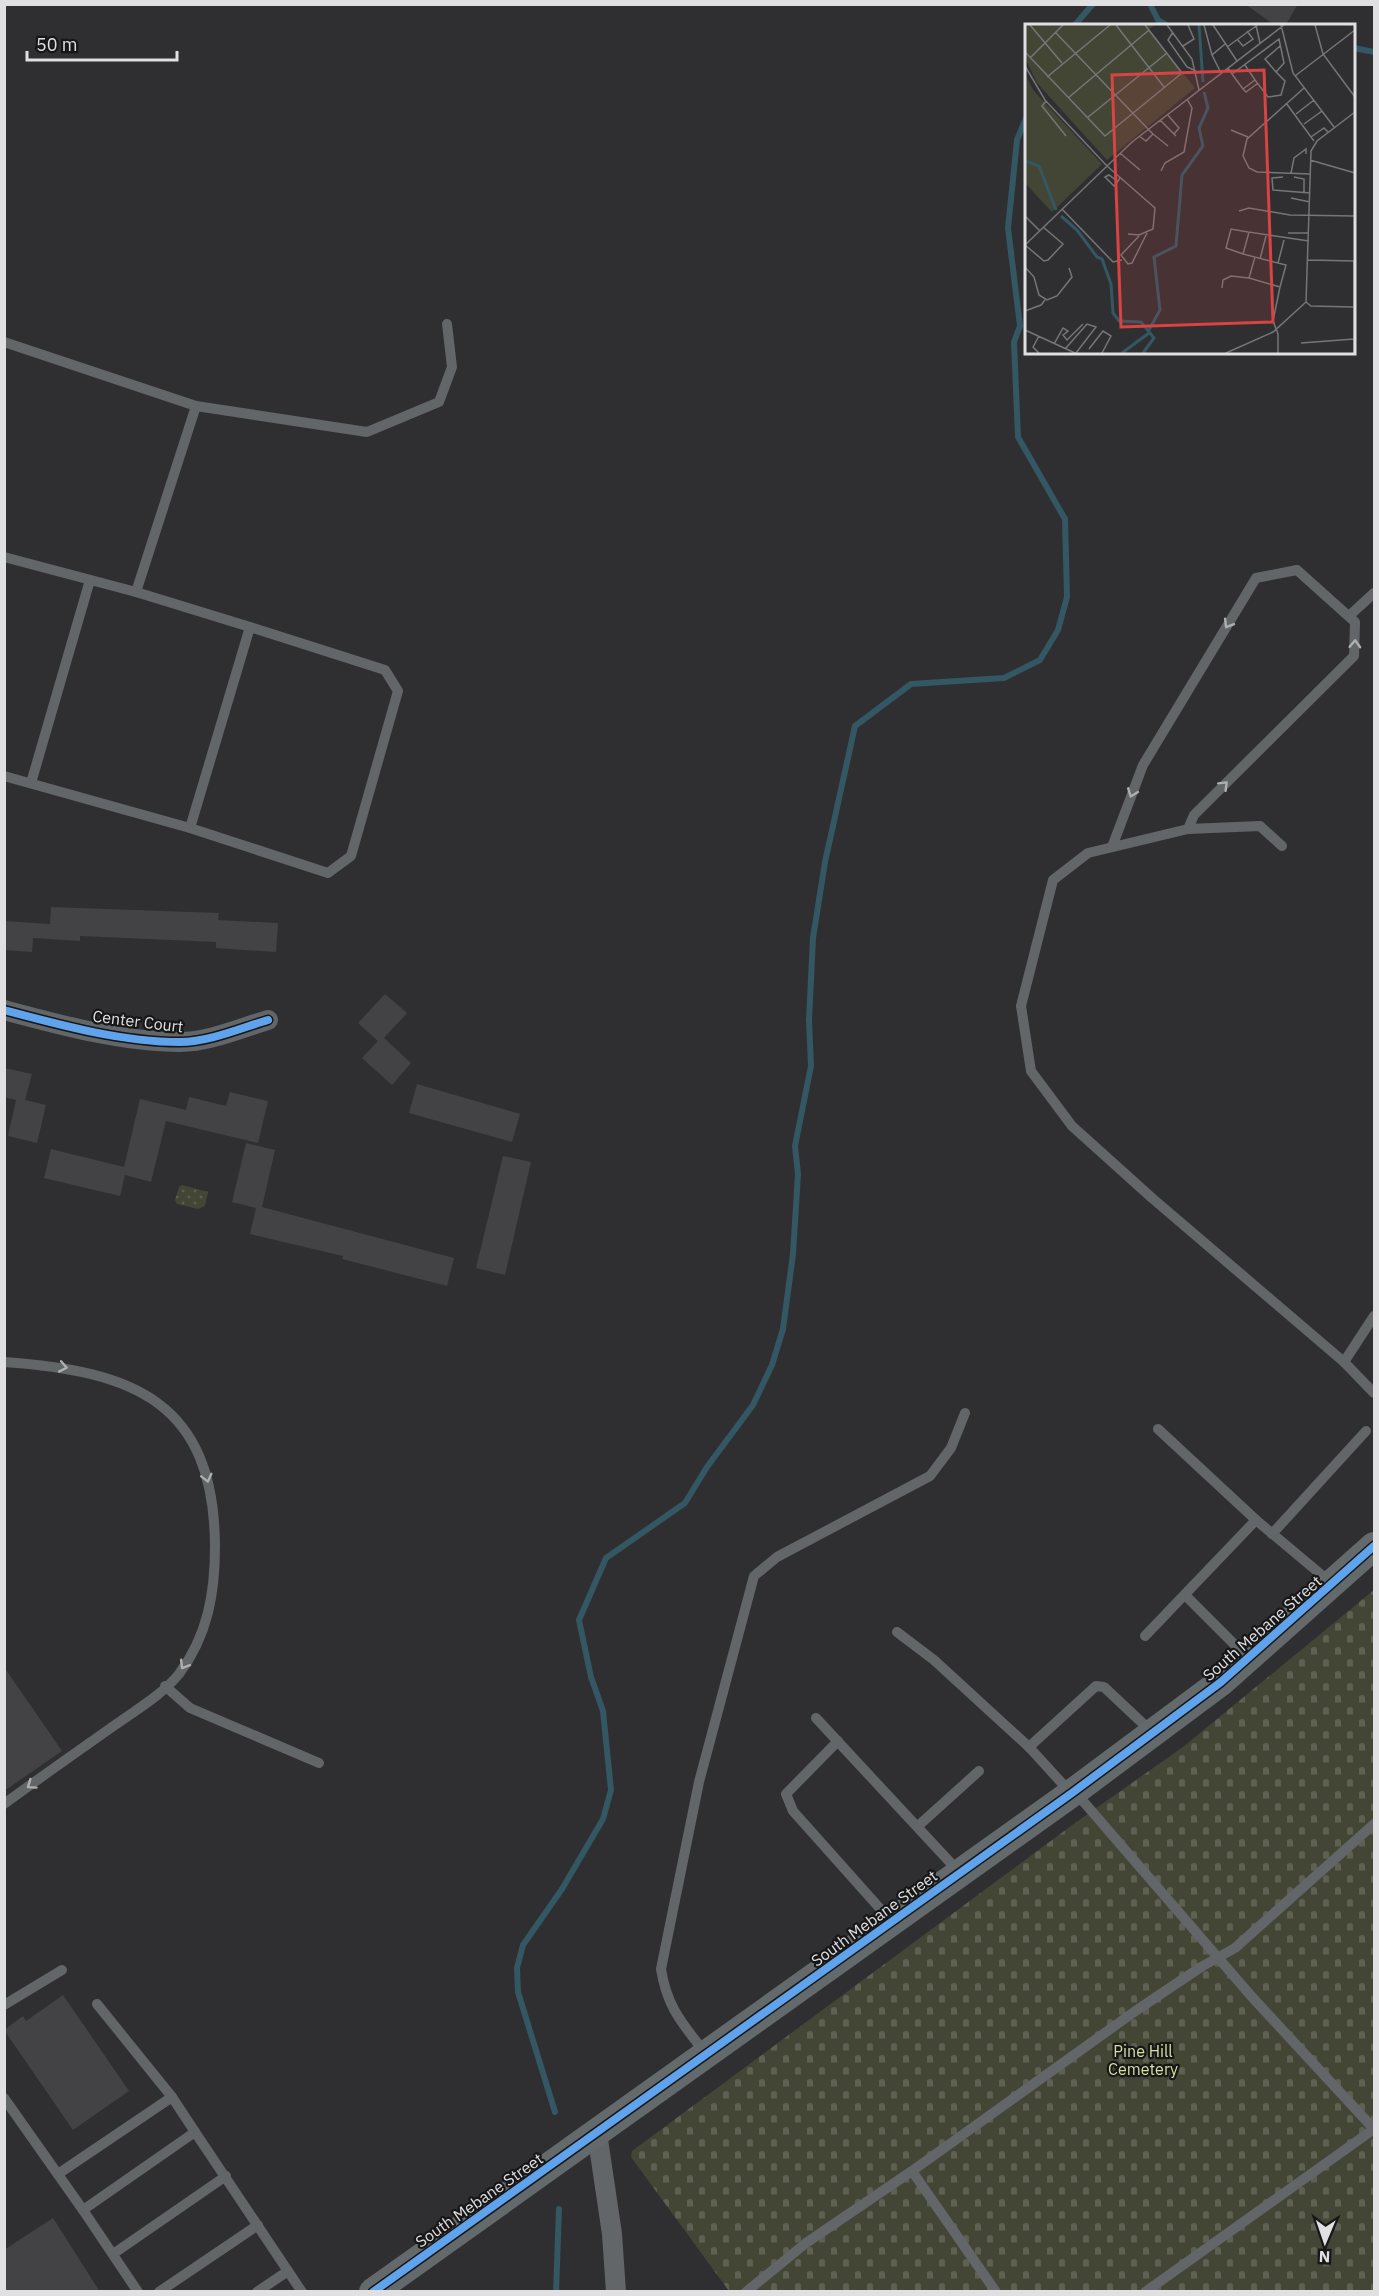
<svg xmlns="http://www.w3.org/2000/svg" width="1379" height="2296" font-family="'IBM Plex Sans',sans-serif">
<style>
.cemetery{fill:url(#cemetery-stones)}
.park{fill:url(#park-dots)}
.lines{fill:none;stroke-linecap:round;stroke-linejoin:round}
.stream{stroke:#335763;stroke-width:6}
.building{fill:#434345}
.lane{stroke:#626668;stroke-width:10}
.street{stroke:#626668;stroke-width:20}
.secondary{stroke:#646a6b;stroke-width:28}
.cycleway-casing{stroke:#171718;stroke-width:11}
.cycleway{stroke:#60a3ed;stroke-width:8}
.oneway{stroke:#aeafb1}
.labels{text-anchor:middle;stroke-width:4.5;stroke-linejoin:round;paint-order:stroke}
.street-label{font-size:16px;fill:#e0e0e2;stroke:#171718}
.park-label{font-size:16px;fill:#d6dfa2;stroke:#171718}
.inset-river{fill:none;stroke:#335763;stroke-width:3}
.inset-road{fill:none;stroke:#767678;stroke-width:1.5}
.view{fill:#d84444;fill-opacity:0.15;stroke:#d84444;stroke-width:3}
.inset-edge{fill:none;stroke:#e0e0e2;stroke-width:3}
</style>
<defs>
<pattern id="cemetery-stones" width="16" height="16" patternUnits="userSpaceOnUse" patternTransform="scale(1.5)"><rect width="16" height="16" fill="#434535"/><path d="M2 7V4a2 2 0 0 1 4 0v3zM10 15v-3a2 2 0 0 1 4 0v3z" fill="#5e6052"/></pattern>
<pattern id="park-dots" width="8" height="8" patternUnits="userSpaceOnUse" patternTransform="scale(1.5)"><rect width="8" height="8" fill="#434535"/><path d="M2 2h.1M6 6h.1" fill="none" stroke="#5e6052" stroke-width="1.8" stroke-linecap="round"/></pattern>
</defs>
<rect width="100%" height="100%" fill="#2f2f31"/>
<polygon class="cemetery" points="1374,1590 1374,2291 729,2291 631,2157 632,2151 1075,1823 1183,1747"/>
<polygon class="park" points="182,1185 208,1192 205,1206 198,1209 177,1204 175,1200 179,1187"/>
<g class="lines">
<g class="stream">
<polyline points="1150,4 1158,20 1168,26"/>
<polyline points="1074,26 1093,4"/>
<polyline points="1354,48 1374,52"/>
<polyline points="555,2112 518,1992 517,1968 523,1945 562,1889 603,1819 611,1790 603,1711 591,1677 579,1620 606,1558 685,1503 707,1467 753,1405 772,1365 783,1329 793,1254 798,1174 795,1146 811,1066 809,1020 813,938 825,862 855,726 911,684 1004,678 1040,660 1058,630 1067,597 1065,519 1018,437 1014,342 1020,326 1008,228 1017,140 1026,118"/>
<polyline points="556,2292 559,2209"/>
</g>
</g>
<g class="building">
<polygon points="1245,4 1298,4 1285,26 1276,26"/>
<polygon points="51,907 219,913 218,920 278,923 276,952 216,948 216,942 80,936 80,941 33,938 32,952 4,950 4,921 50,924"/>
<polygon points="385,994 407,1013 384,1038 411,1063 392,1085 362,1058 378,1041 358,1023"/>
<polygon points="4,1068 32,1074 25,1100 46,1105 37,1143 8,1136 16,1100 4,1097"/>
<polygon points="417,1084 520,1114 512,1142 409,1113"/>
<polygon points="230,1092 268,1101 258,1143 166,1121 151,1182 125,1175 120,1196 44,1178 51,1149 124,1167 140,1099 186,1110 189,1097 226,1106"/>
<polygon points="246,1143 275,1150 262,1207 454,1258 447,1286 342,1259 343,1256 250,1234 256,1208 232,1202"/>
<polygon points="503,1156 531,1162 505,1275 476,1268"/>
<polygon points="4,1667 62,1751 4,1791"/>
<polygon points="63,1995 129,2091 73,2130 4,2030 23,2016 26,2021"/>
<polygon points="53,2218 100,2292 4,2292 4,2250"/>
</g>
<g class="lines">
<g class="lane">
<polyline points="4,342 196,406 136,592"/>
<polyline points="196,406 367,432 439,402 452,367 447,324"/>
<polyline points="4,557 136,592 250,627 190,828 4,776"/>
<polyline points="1349,616 1374,593"/>
<polyline points="31,783 90,580"/>
<polyline points="190,828 328,873 351,856 398,691 385,670 250,627"/>
<polyline points="1282,846 1260,826 1188,829 1088,853 1053,880 1021,1006 1031,1071 1072,1126 1152,1198 1344,1362 1374,1393"/>
<polyline points="1112,847 1143,765 1256,578 1297,570 1355,622 1354,656 1194,815 1188,829"/>
<path d="M4,1362C133,1371 214,1401 215,1546C215,1593 208,1635 179,1674C163,1694 136,1710 115,1725C78,1751 41,1777 4,1804"/>
<polyline points="1344,1362 1374,1316"/>
<polyline points="1158,1429 1256,1520 1330,1582"/>
<polyline points="1272,1534 1366,1431"/>
<polyline points="1185,1595 1246,1656"/>
<polyline points="897,1632 934,1660 1029,1747"/>
<polyline points="1145,1636 1256,1520"/>
<polyline points="165,1686 190,1708 319,1763"/>
<polyline points="816,1718 960,1873"/>
<polyline points="838,1741 786,1794 793,1811 892,1922"/>
<polyline points="1070,1792 1029,1747 1096,1686 1104,1687 1153,1733"/>
<polyline points="1076,1793 1252,1997 1374,2129"/>
<polyline points="918,1826 979,1771"/>
<polyline points="97,2004 172,2097"/>
<polyline points="4,2005 62,1970"/>
<path d="M706,2054C683,2024 667,2008 661,1969L699,1782L754,1576L777,1557L930,1476L951,1448L965,1413"/>
<polyline points="4,2098 83,2210 195,2132 302,2292"/>
<polyline points="912,2171 996,2292"/>
<polyline points="58,2174 172,2097 195,2132"/>
<polyline points="83,2210 138,2292"/>
<polyline points="113,2254 226,2176"/>
<polyline points="159,2292 258,2225"/>
<polyline points="257,2292 288,2271"/>
<polyline points="746,2292 806,2243 912,2171 1134,2012 1201,1967 1235,1948 1374,1824"/>
<polyline points="1145,2292 1374,2129"/>
</g>
<g class="street">
<path d="M4,1010C60,1025 122,1042 180,1042C209,1042 241,1028 268,1020"/>
<polyline points="597,2133 612,2234 616,2292"/>
</g>
<polyline class="secondary" points="373,2292 1072,1793 1221,1682 1374,1546"/>
<defs>
<g id="cycleway">
<path d="M4,1010C60,1025 122,1042 180,1042C209,1042 241,1028 268,1020"/>
<polyline points="373,2292 1072,1793 1221,1682 1374,1546"/>
</g>
</defs>
<use href="#cycleway" class="cycleway-casing"/>
<use href="#cycleway" class="cycleway"/>
</g>
<defs><path id="oneway-chevron" d="M-2-3.5L2.5 0L-2 3.5" fill="none" stroke-width="1.6" stroke-linecap="round" stroke-linejoin="round" transform="scale(1.5)"/></defs>
<g class="oneway">
<use href="#oneway-chevron" transform="translate(1228 624) rotate(121)"/>
<use href="#oneway-chevron" transform="translate(1355 644) rotate(-88)"/>
<use href="#oneway-chevron" transform="translate(1224 785) rotate(-45)"/>
<use href="#oneway-chevron" transform="translate(1132 793) rotate(111)"/>
<use href="#oneway-chevron" transform="translate(63 1367) rotate(11)"/>
<use href="#oneway-chevron" transform="translate(207 1478) rotate(76)"/>
<use href="#oneway-chevron" transform="translate(184 1665) rotate(122)"/>
<use href="#oneway-chevron" transform="translate(31 1785) rotate(145)"/>
</g>
<g class="labels">
<g class="street-label">
<text transform="translate(138 1021) rotate(7)" y="6">Center Court</text>
<text transform="translate(1262 1628) rotate(-41)" y="6">South Mebane Street</text>
<text transform="translate(874 1918) rotate(-36)" y="6">South Mebane Street</text>
<text transform="translate(479 2200) rotate(-35)" y="6">South Mebane Street</text>
</g>
<g class="park-label">
<text x="1143" y="2057">Pine Hill<tspan x="1143" dy="18">Cemetery</tspan></text>
</g>
</g>
<g transform="translate(1025 24)">
<rect width="330" height="330" fill="#2f2f31"/>
<path d="M0,1H130L124,5L170,64L82,136L12,59L0,34Z" fill="#434535"/>
<path d="M0,50L8,66L77,140L27,188L0,159Z" fill="#434535"/>
<path class="inset-river" d="M174,1L178,58M0,137L14,142L31,186M36,192L52,206L72,233L77,235L86,260L88,289L94,297L116,298L129,314L118,329M124,306L135,286L129,233L151,222L157,151L178,122L174,104L183,84L179,68M97,329L124,309"/>
<path class="inset-road" d="M5,1L37,39M91,1L139,63M142,1L167,35L174,66M179,1L187,31M188,1L212,37M231,1L235,19M256,1L268,49L309,103M290,1L298,30L330,73M30,8L123,105M148,8L143,16L162,43L171,47M212,15L218,22L228,15L222,7M158,22L169,15L163,1M202,23L231,2M0,28L80,112L157,49L120,1M5,34L38,1M220,41L230,56M0,42L20,76L82,142L130,184L128,205L114,211L103,210M203,44L207,50L254,15L259,39L251,48L260,57L256,71L243,73L230,56L218,65L207,50M251,48L240,35L255,22M196,49L187,31L200,20M270,52L330,6M22,53L85,1M279,64L222,115L218,132L224,144L232,148L285,150M218,65L221,68L233,59M43,74L124,6M21,77L17,82L41,112M261,79L289,117M142,90L154,104L149,110M271,90L289,76M62,94L142,29M135,96L151,112M279,100L297,87M206,106L223,113M128,110L143,122M114,112L121,117L128,110L123,105M286,113L299,104L303,108M95,129L115,146M285,136L330,149M136,147L140,139L159,128L167,84L162,75M266,149L269,134L281,125V130M258,153L247,154L248,166L285,169M269,153L279,155V168M92,157L84,151L80,153L89,162L91,160L95,154M266,174L285,178M37,185L88,238L97,236M214,187L224,184L265,191L330,192M0,192L15,207M263,209H284M114,212L96,231L103,240L107,239L122,209M0,221L107,118L259,1M0,221L19,237L23,236L38,220L18,203M218,230L201,224L206,205L223,208M230,233L224,254L255,263L261,241L218,230L224,208L284,217M235,235L241,212M283,236L330,237M329,237V329M253,239L259,216M0,243L9,253L14,271L22,276L32,272L47,253L44,244M197,264L198,256L206,252L224,254M281,278L286,282L328,283M0,287L16,281L20,276M0,306L50,329M14,312L8,323L14,329M276,319L329,315M29,320L38,304L43,307L38,311L42,316L58,300M40,325L62,300L71,303L51,329M64,325L78,307L86,312L77,329M201,329L248,308L281,278L286,127L292,117L330,88M253,329V310L248,297L255,263"/>
<path class="view" d="M239,46L248,298L96,303L87,51Z"/>
<rect width="330" height="330" class="inset-edge"/>
</g>
<rect width="1379" height="2296" fill="none" stroke="#e0e0e2" stroke-width="12"/>
<g transform="translate(1325 2242) rotate(182)" stroke="#171718" stroke-width="4.5" paint-order="stroke">
<path d="M0-4.5L10 22L0 15L-10 22Z" fill="#e0e0e2"/>
<text y="-9" font-size="16" font-weight="bold" text-anchor="middle" fill="#e0e0e2">N</text>
</g>
<path d="M27 51v9h150v-9" fill="none" stroke="#e0e0e2" stroke-width="3"/>
<text x="36" y="51" font-size="18" fill="#e0e0e2" stroke="#171718" stroke-width="4.5" paint-order="stroke">50 m</text>
</svg>
